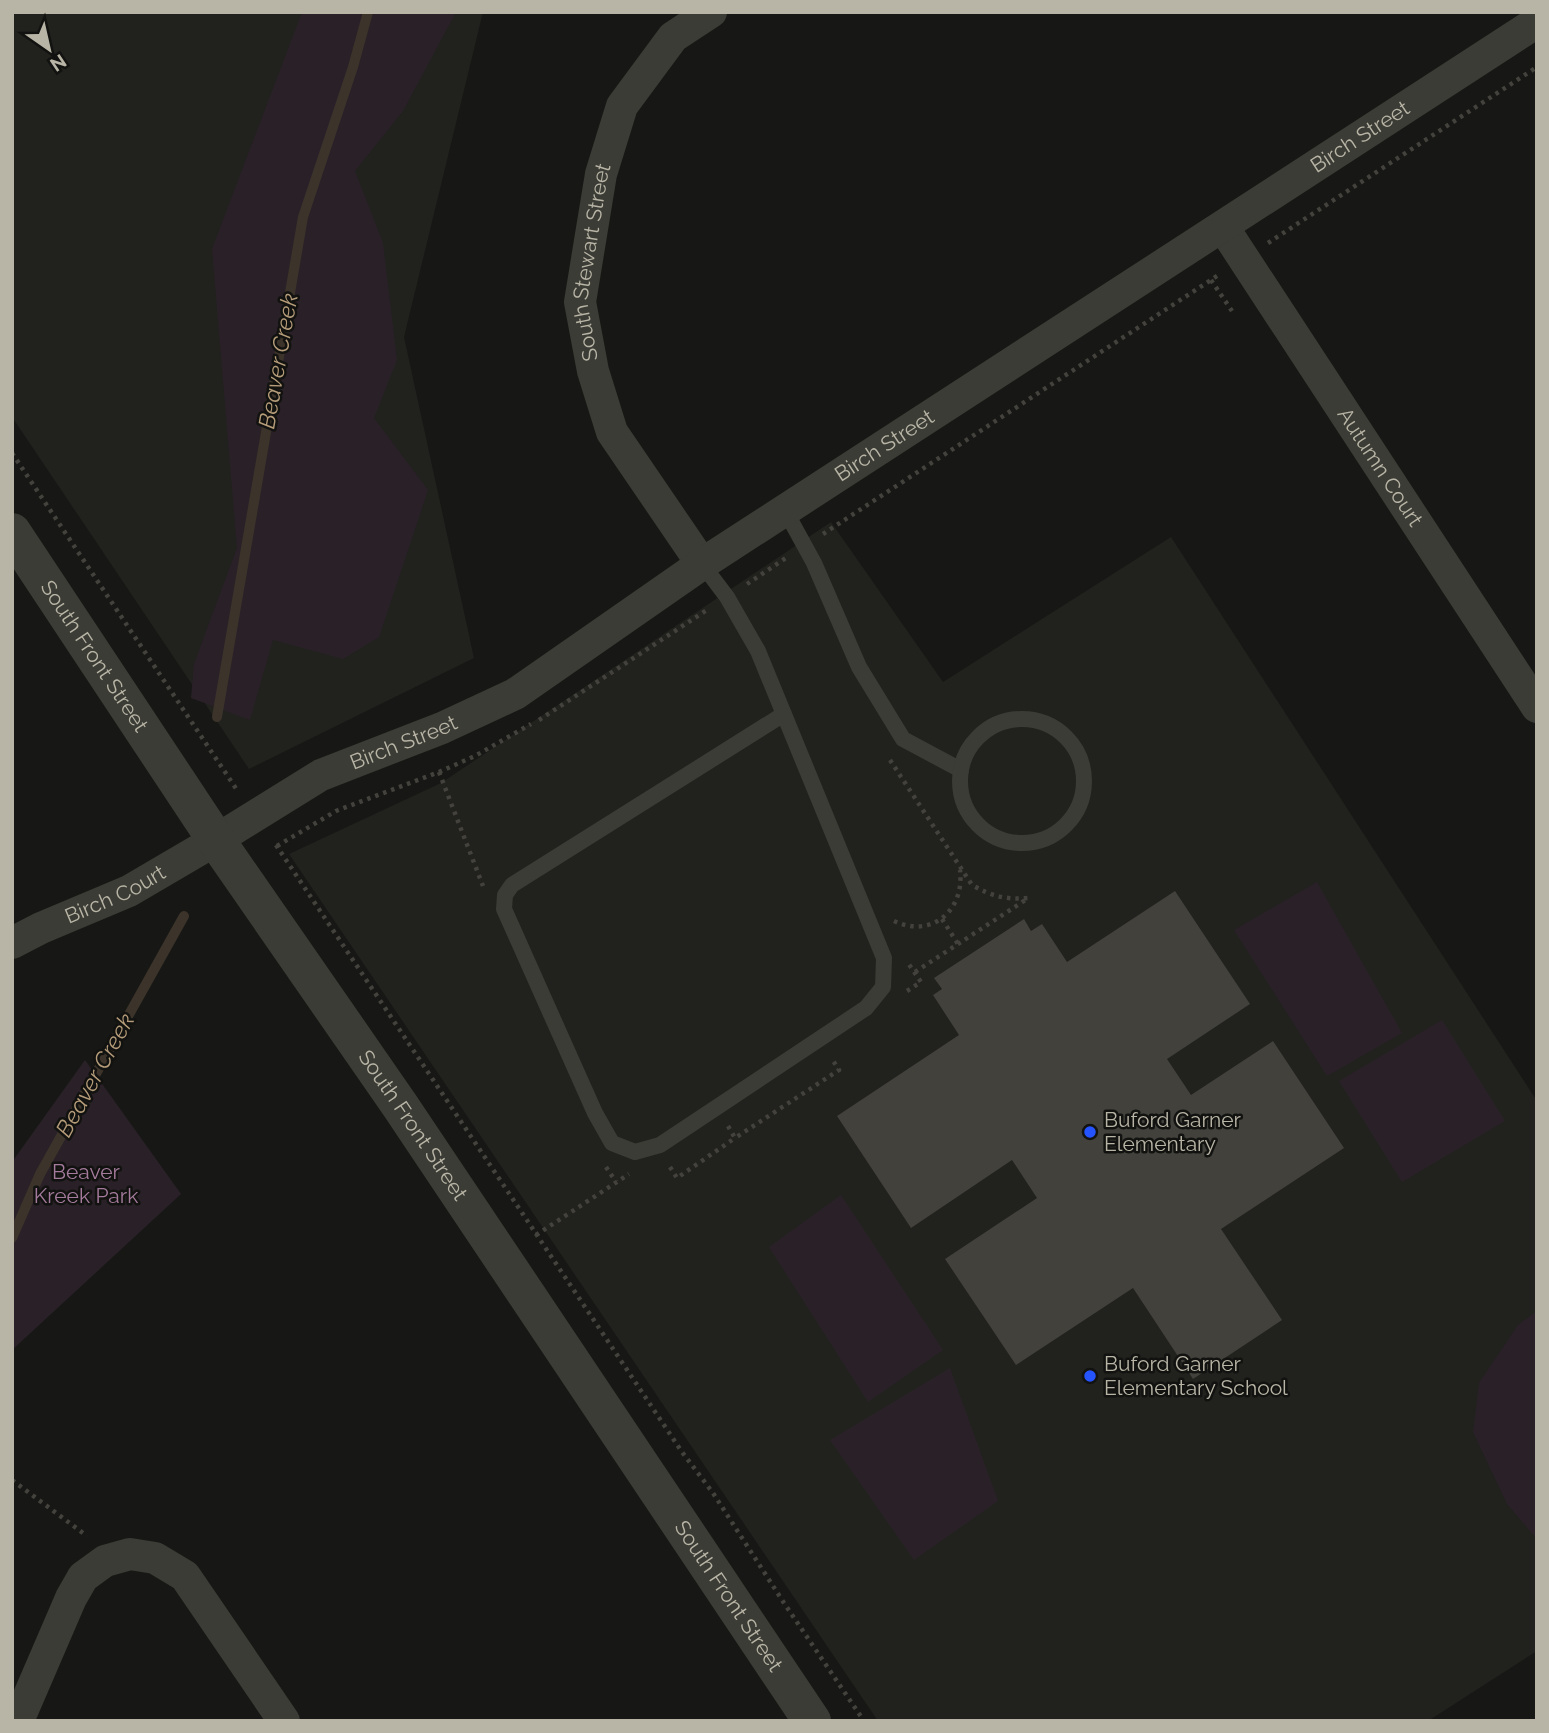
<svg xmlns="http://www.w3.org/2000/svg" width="1549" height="1733" font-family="Raleway,sans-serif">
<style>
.built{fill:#21211e}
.green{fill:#2a2128}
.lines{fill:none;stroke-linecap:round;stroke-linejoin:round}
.stream{stroke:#3c342a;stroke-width:10}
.building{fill:#42413c}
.path{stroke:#44423c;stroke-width:4.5;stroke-dasharray:3.5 5;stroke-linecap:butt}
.service{stroke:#3c3c36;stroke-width:16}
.minor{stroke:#3c3c36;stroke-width:32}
.tertiary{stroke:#3c3c36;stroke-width:38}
.poi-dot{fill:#2554ff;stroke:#121210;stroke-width:2.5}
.labels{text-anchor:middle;stroke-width:5;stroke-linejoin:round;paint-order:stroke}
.street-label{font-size:21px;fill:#b8b5a6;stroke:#121210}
.poi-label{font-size:21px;fill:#b8b5a6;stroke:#121210;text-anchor:start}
.park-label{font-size:21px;fill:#a57b9d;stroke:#121210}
.water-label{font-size:23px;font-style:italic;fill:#b69d7a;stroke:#121210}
</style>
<rect width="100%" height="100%" fill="#171715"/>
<g class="built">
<polygon points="12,12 483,12 404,337 474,658 249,769 12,417"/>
<polygon points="831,522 943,682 1171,537 1537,1101 1537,1651 1428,1721 878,1721 289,854 441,783"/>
</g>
<g class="green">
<polygon points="302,12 456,12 403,111 355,171 383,243 397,360 374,418 428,490 379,637 343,659 273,640 250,720 191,698 194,664 237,548 212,249"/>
<polygon points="1317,882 1402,1033 1327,1076 1234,930"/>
<polygon points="1442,1020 1505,1121 1402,1182 1339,1081"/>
<polygon points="85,1060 181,1194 12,1350 12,1162"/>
<polygon points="841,1195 943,1350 868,1402 769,1247"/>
<polygon points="1537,1311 1537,1539 1507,1504 1473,1432 1479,1383 1518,1325"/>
<polygon points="950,1368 998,1501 914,1560 830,1440"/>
</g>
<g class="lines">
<g class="stream">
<polyline points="217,717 303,217 353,67 368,12"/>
<polyline points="12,1238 40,1174 184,916"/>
</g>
</g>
<polygon class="building" points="1175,891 1250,1004 1167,1059 1191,1095 1273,1041 1344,1148 1221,1229 1282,1320 1193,1379 1133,1288 1016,1365 945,1259 1037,1198 1012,1160 911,1228 837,1116 959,1035 933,995 942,989 934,978 1024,919 1031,931 1042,924 1067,962"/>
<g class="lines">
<g class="path">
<polyline points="1268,243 1537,67"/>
<polyline points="1211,280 1234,314"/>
<polyline points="12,453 237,790"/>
<polyline points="823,534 1220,274"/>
<polyline points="747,584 786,558"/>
<polyline points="539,720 707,610"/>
<path d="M890,760L972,885C991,896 1006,900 1028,898"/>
<polyline points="439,772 483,886"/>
<polyline points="276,845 682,1452 713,1493 784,1603 864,1721"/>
<polyline points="277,846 336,811 439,772 475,756 531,724"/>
<polyline points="942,919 958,944"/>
<path d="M894,921C932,939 965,910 960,870"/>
<polyline points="915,972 1027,899"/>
<polyline points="907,991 921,982 908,963"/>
<polyline points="728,1126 735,1138 839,1070 832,1059"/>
<polyline points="606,1167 616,1182"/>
<polyline points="670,1167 677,1178 735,1138"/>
<polyline points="536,1235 629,1174"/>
<polyline points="12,1480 87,1536"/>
</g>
<g class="service">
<polyline points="786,512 814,563 859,667 903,739 961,770"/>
<polyline points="702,564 727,597 758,651 884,958 883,987 866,1008 660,1145 635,1152 612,1143 595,1113 504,909 505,895 512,885 784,714"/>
<circle cx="1022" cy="781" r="62"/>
</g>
<g class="minor">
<path id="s1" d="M1223,227L1537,707"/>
<path id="s2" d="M702,564L612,432L593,371L580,302L601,174L622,106L673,37L711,12"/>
<path id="s3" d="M12,943L41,928L129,891L216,840L321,775L442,728L515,694L702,564L1537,22"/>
<polyline points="18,1721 71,1598 83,1577 105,1561 130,1554 155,1558 185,1576 284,1721"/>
</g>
<path class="tertiary" id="s4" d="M12,532L216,840L401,1107L812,1721"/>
</g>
<g class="poi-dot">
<circle cx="1090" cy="1132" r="7"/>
<circle cx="1090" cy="1376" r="7"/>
</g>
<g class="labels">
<g class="street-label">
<text dy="7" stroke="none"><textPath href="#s3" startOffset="1575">Birch Street</textPath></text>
<text dy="7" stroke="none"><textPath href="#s2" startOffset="334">South Stewart Street</textPath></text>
<text dy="7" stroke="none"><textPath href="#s3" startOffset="1008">Birch Street</textPath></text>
<text dy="7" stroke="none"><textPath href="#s1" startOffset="287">Autumn Court</textPath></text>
<text dy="7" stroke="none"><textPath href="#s4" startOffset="149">South Front Street</textPath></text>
<text dy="7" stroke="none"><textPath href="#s3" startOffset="441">Birch Street</textPath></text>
<text dy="7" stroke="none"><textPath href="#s3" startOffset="114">Birch Court</textPath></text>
<text dy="7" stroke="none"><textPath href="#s4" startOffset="716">South Front Street</textPath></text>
<text dy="7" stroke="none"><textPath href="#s4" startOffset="1283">South Front Street</textPath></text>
</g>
<g class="poi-label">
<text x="1104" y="1127">Buford Garner<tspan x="1104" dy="24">Elementary</tspan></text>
<text x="1104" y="1371">Buford Garner<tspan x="1104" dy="24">Elementary School</tspan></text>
</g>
<g class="park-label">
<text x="86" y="1179">Beaver<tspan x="86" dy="24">Kreek Park</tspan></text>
</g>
<g class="water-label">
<text transform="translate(278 361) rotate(-80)" y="8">Beaver Creek</text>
<text transform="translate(95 1075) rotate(-61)" y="8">Beaver Creek</text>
</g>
</g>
<rect width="1549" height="1733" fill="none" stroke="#b8b5a6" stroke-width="28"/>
<g transform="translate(49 49) rotate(146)" stroke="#121210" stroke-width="5" paint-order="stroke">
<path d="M0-5L12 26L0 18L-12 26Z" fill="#b8b5a6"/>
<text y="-10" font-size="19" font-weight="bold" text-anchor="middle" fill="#b8b5a6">N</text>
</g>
</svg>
